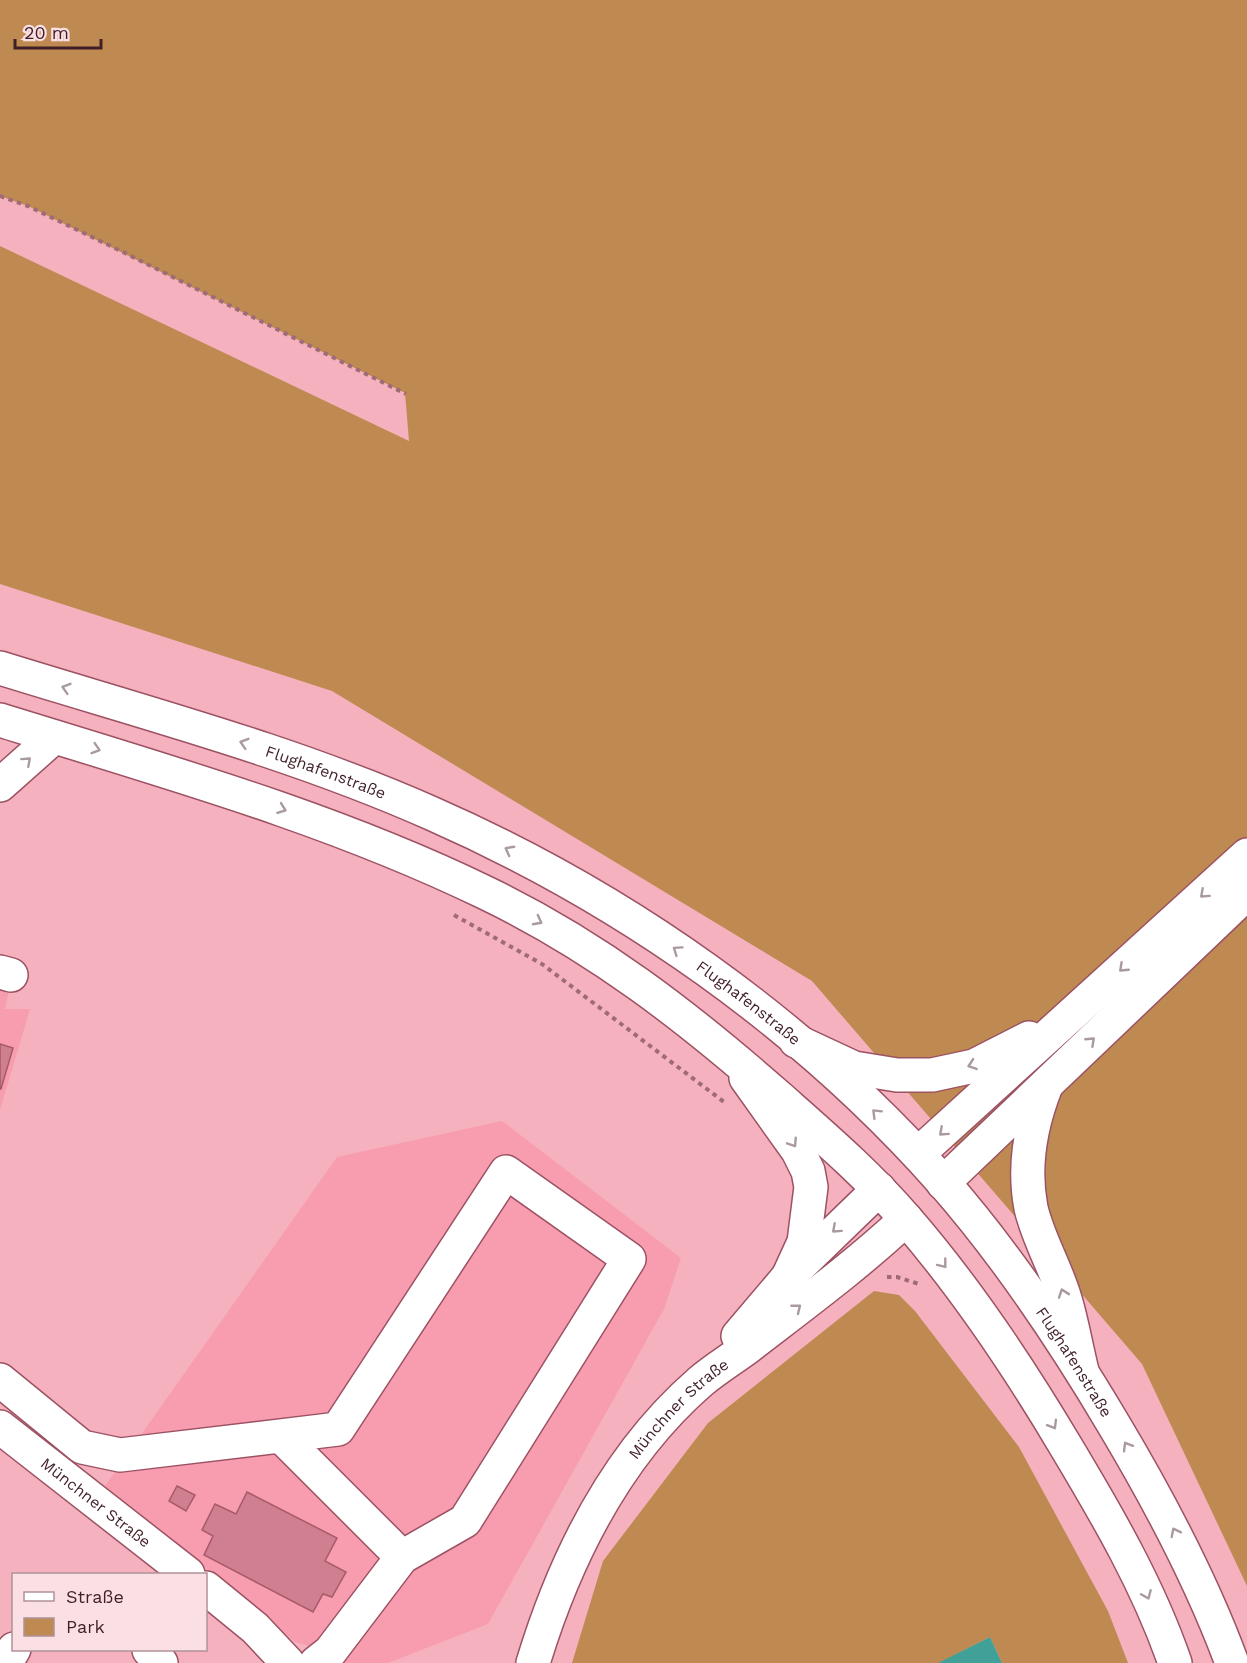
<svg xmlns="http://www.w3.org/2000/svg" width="1247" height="1663" font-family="'Work Sans',sans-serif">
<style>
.built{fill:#f89db0}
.green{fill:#bf8a51}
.water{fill:#41a198}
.building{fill:#cf7f90;stroke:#a65a6b;stroke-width:1.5}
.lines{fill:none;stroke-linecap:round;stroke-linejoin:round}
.minor-casing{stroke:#9c5263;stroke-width:36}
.major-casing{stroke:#9c5263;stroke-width:36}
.highway-casing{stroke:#9c5263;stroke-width:36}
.path{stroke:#9f6b76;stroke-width:4;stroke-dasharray:4.5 4.5;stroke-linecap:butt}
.minor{stroke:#fff;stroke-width:33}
.major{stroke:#fff;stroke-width:33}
.highway{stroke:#fff;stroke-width:33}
.oneway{stroke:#a99a9e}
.labels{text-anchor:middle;stroke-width:6;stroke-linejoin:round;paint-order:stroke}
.street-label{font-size:16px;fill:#401f27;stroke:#fadfe4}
</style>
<rect width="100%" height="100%" fill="#f5b1be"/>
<g class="built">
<polygon points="0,988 9,990 5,1009 30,1009 0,1110"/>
<polygon points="502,1121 681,1258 664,1309 488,1624 388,1663 345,1663 330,1652 295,1642 105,1486 337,1157"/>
</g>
<g class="green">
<polygon points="0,0 1247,0 1247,1586 1142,1364 812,981 332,691 0,584 0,246 409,441 405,393 28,206 0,196"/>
<polygon points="874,1291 899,1295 915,1311 1019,1447 1108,1611 1128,1663 1002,1663 990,1637 939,1663 572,1663 603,1561 708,1423"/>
</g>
<polygon class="water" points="990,1637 1002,1663 939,1663 940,1662"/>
<g class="building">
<polygon points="0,1044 13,1048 1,1089 0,1089"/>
<polygon points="177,1486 195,1495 186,1511 169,1501"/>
<polygon points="247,1492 337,1538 325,1561 346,1572 332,1597 323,1594 313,1612 204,1555 213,1536 202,1530 215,1504 236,1514"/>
</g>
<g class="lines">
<defs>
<g id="minor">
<polyline points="0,785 54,737"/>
<polyline points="0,972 11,975"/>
<polyline points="746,1078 798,1151 808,1171 811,1187 804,1242 788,1277"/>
<polyline points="738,1336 788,1277 879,1189"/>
<polyline points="0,1380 82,1447 120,1455 338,1429 506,1172 629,1259 465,1521 402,1557 282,1437"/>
<path id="s1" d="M0,1427L188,1574"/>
<polyline points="206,1588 255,1628 288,1663"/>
<polyline points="149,1650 161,1663"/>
<polyline points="6,1663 14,1649"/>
<polyline points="316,1663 330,1652 402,1557"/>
<path id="s2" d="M533,1663C565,1558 616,1455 700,1382C715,1369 732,1359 748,1347C801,1306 857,1265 906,1219"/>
</g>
<g id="major">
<path id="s3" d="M0,668C145,713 294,752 433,814C624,898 803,1024 942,1181C1008,1256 1063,1339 1114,1425C1160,1502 1201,1579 1232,1663"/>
<path d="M0,720C164,771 329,817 484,892C595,945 688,1017 781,1099C824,1137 868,1175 906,1219C966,1288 1018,1366 1065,1445C1107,1515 1148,1585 1175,1663"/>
</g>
<g id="highway">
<polyline points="796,1041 854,1068 897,1075 932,1075 974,1066 1029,1038"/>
<path d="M1046,1086C1031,1124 1023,1167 1031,1208C1038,1239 1056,1268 1065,1299C1072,1322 1076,1347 1082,1371"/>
<polyline points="918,1154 1247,855"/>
<polyline points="943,1183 1247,893"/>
</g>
</defs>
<use href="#minor" class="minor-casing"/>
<use href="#major" class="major-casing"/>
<use href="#highway" class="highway-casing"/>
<g class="path">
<polyline points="0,196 28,206 125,253 406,394"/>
<polyline points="454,915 542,964 724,1102"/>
<polyline points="887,1277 897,1277 919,1284"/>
</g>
<use href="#minor" class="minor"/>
<use href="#major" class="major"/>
<use href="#highway" class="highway"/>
</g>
<defs><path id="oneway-chevron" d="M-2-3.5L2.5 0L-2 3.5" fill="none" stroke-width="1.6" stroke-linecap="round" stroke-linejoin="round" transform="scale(1.5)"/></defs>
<g class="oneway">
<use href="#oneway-chevron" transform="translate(66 688) rotate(-163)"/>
<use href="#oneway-chevron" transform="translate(244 743) rotate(-163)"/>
<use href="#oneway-chevron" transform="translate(96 749) rotate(17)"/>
<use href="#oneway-chevron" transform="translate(27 761) rotate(-42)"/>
<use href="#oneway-chevron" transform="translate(282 809) rotate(20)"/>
<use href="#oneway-chevron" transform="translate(509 850) rotate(-152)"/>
<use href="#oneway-chevron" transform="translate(1204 894) rotate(138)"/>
<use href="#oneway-chevron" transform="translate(538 921) rotate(28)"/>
<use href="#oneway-chevron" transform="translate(677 950) rotate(-145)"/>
<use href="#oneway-chevron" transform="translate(1123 968) rotate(137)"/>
<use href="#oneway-chevron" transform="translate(1091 1041) rotate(-43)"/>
<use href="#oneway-chevron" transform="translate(972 1065) rotate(161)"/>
<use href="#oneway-chevron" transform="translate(876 1113) rotate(-135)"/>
<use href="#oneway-chevron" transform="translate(943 1132) rotate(138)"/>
<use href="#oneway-chevron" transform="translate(793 1143) rotate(57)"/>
<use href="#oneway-chevron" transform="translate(836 1229) rotate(138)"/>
<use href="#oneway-chevron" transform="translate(943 1264) rotate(52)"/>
<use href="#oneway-chevron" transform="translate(1063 1293) rotate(-109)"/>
<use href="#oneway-chevron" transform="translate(797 1308) rotate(-39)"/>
<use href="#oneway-chevron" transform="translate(1053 1425) rotate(59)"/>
<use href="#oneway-chevron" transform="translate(1127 1446) rotate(-121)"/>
<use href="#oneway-chevron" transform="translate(1175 1532) rotate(-117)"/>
<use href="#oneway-chevron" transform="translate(1147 1595) rotate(67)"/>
</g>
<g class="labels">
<g class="street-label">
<text dy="6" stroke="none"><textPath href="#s3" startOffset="342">Flughafenstraße</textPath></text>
<text dy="6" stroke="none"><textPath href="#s3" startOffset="826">Flughafenstraße</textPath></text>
<text dy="6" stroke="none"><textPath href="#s3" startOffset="1314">Flughafenstraße</textPath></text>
<text dy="6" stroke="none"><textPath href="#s2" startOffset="297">Münchner Straße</textPath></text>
<text dy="6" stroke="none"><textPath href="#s1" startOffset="122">Münchner Straße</textPath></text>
</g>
</g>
<rect x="12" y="1573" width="195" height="78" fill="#fadfe4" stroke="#b09298" stroke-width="1.5"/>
<rect x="24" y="1592" width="30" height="9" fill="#ffffff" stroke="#b09298" stroke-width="1.5"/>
<text x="66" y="1603" font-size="18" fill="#401f27">Straße</text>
<rect x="24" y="1618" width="30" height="18" fill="#bf8a51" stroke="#b09298" stroke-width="1.5"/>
<text x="66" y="1633" font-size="18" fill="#401f27">Park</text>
<path d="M15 39v9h86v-9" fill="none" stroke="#401f27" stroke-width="3"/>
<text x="24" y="39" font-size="18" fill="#401f27" stroke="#fadfe4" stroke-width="4.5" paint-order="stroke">20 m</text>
</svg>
